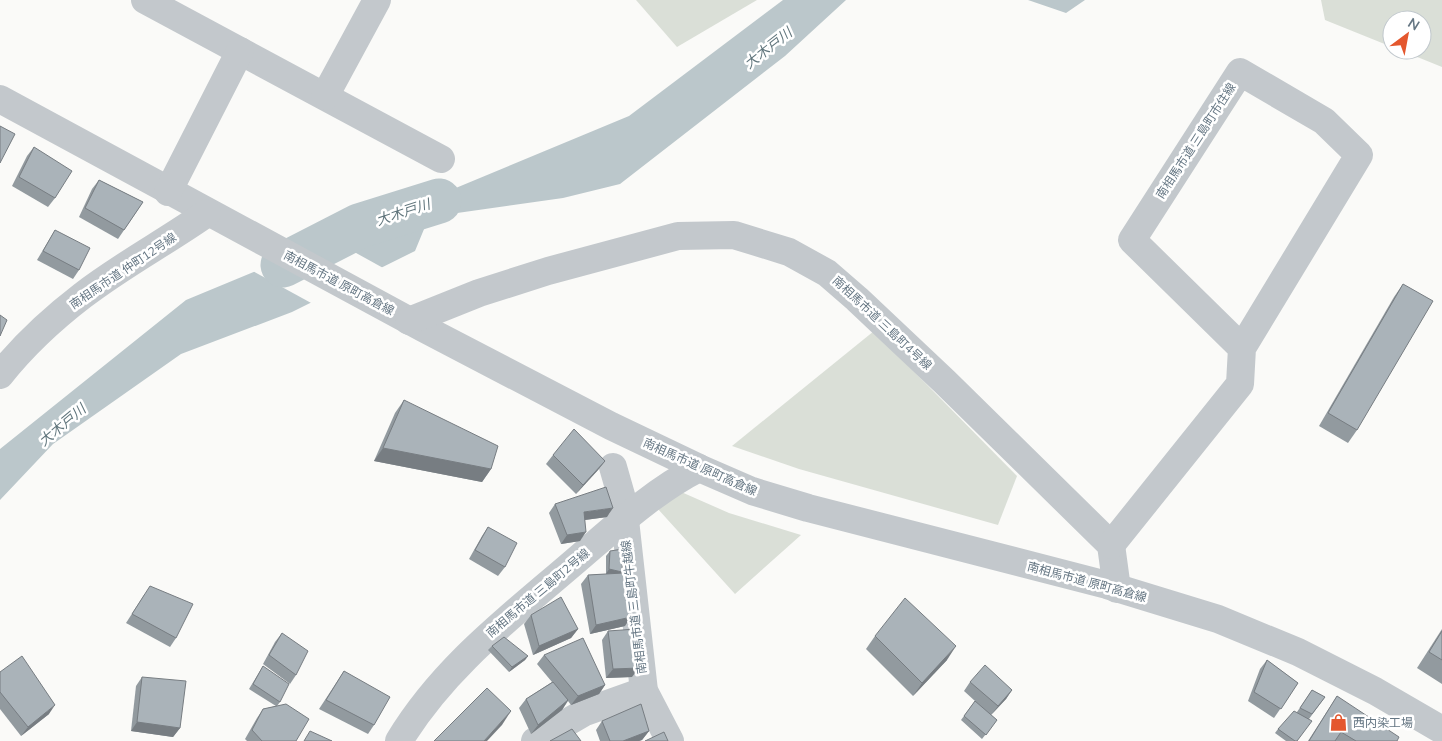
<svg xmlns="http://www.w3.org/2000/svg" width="1442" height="741" font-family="'Nunito Sans','Noto Sans JP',sans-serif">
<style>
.green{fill:#dadfd7}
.water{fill:#bbc7cb}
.pier{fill:#fafaf8}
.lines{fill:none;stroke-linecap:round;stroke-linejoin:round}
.river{stroke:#bbc7cb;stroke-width:45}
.minor{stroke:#c3c8cc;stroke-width:28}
.wall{fill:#929a9f}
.shaded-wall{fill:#777d82}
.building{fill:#aab3b9;stroke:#777d82}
.labels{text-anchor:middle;stroke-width:5;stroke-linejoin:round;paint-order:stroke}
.street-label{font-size:12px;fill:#657683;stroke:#fff}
.poi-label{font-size:12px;fill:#657683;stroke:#fff;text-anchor:start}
.water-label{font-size:14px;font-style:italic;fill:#60757c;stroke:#fff}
</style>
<rect width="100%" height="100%" fill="#fafaf8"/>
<g class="green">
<polygon points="636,0 757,0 677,47"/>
<polygon points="1321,0 1442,0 1442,67 1400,50 1422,50 1422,20 1392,20 1392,47 1325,20"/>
<polygon points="874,331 1017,476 998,525 799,469 732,446"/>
<polygon points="679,491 729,513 801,535 735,594 657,508"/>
</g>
<g class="water">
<polygon points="783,0 846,0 785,56 620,184 563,198 429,217 415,251 292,312 181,354 53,444 0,500 0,449 186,300 629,116"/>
<polygon points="1028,0 1085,0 1066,13"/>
</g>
<polygon class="pier" points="329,238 385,269 313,304 251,270"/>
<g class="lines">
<polyline class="river" points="283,265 359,226 439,201"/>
<g class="minor">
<polyline points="145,0 441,159"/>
<polyline points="325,96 377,0"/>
<polyline points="0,99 423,328 611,426 699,468 752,491 808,508 1107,585 1218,619 1298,652 1375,691 1442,730"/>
<polyline points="168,192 240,51"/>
<polyline points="409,321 479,293 548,271 678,236 734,235 789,252 827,273 857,299 945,382 1111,545 1117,589"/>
<path d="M0,375C24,345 52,319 82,296C122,265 166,242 207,213"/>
<polyline points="613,467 623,502 644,691 670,741"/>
<polyline points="1111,545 1240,384 1242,348 1132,240 1240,72 1324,121 1359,155 1242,348"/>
<path d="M399,741C443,668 509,618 573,563C613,529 652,492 699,468"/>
<polyline points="535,741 585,712 644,691"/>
</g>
</g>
<g class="wall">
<polygon points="34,147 55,198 48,207 12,186 27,156"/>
<polygon points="99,180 143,202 118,239 79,217 92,189"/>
<polygon points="55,230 79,270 73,279 37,260"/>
<polygon points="1403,284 1357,430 1348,443 1319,426 1394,297"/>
<polygon points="404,400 491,469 482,482 374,461 395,413"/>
<polygon points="553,455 605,461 598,470 576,494 546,464"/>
<polygon points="555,504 607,517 585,520 580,541 561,544 549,513"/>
<polygon points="488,527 505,567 498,576 469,559 482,536"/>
<polygon points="610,551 621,573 625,626 590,634 581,584 588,575 606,574 606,556"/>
<polygon points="144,595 176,638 170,647 126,623"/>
<polygon points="531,615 578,629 571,638 533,655 524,624"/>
<polygon points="1442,629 1442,684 1417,668"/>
<polygon points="608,631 632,677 606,678 602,640"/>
<polygon points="282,633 296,675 290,684 263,664 275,642"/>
<polygon points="875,636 947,660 913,696 866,649"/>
<polygon points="492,646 528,656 525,660 509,672 488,650"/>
<polygon points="544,655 605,685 599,694 571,705 568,701 562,710 531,734 519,708 526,699 552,682 537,664"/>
<polygon points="1267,660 1298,683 1274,718 1248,701 1260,669"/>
<polygon points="263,666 280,702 277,706 296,741 247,741 245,739 257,718 263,709 276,706 249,689"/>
<polygon points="344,671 374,725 368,734 319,709"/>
<polygon points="0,672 49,714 21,736 0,709"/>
<polygon points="142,677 180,728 173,737 131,731 136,686"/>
<polygon points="970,682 1012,690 1006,699 991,715 997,720 982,739 961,720 975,701 964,691"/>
<polygon points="1312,690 1325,697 1309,719 1297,741 1286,741 1275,733 1278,729 1297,712"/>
<polygon points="1337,696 1397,741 1308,741"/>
<polygon points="602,721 649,731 642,740 639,741 600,741 596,730"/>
</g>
<g class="shaded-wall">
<polygon points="383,448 491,469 482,482 374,461"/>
<polygon points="605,461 598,470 576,494 583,485"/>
<polygon points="613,508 607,517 577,521 584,512"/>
<polygon points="586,532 580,541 561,544 567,535"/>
<polygon points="609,569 622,572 619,576 606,574"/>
<polygon points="631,617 625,626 590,634 596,625"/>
<polygon points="578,629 571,638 533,655 539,646"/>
<polygon points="956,646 947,660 913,696 922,683"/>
<polygon points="528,656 525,660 509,672 512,667"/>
<polygon points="639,668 632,677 606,678 613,669"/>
<polygon points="605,685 599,694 571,705 578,696"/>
<polygon points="1012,690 1006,699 991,715 998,706"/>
<polygon points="568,700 562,710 531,734 538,725"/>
<polygon points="55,705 49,714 21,736 28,727"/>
<polygon points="511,711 502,725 487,741 484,741"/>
<polygon points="137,722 180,728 173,737 131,731"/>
<polygon points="649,731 642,740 639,741 623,741"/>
</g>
<g class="building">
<polygon points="0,126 15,134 0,163"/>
<polygon points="34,147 72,171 55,198 19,177"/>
<polygon points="99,180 143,202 124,230 85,208"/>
<polygon points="55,230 90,248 79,270 43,251"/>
<polygon points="1403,284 1433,301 1357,430 1328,413"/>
<polygon points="0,315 7,320 0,336"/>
<polygon points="404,400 498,446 491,469 383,448"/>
<polygon points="574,429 605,461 583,485 553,455"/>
<polygon points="606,487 613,508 584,512 586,532 567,535 555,504"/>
<polygon points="488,527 517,543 505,567 475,550"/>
<polygon points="623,549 622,572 609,569 610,551"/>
<polygon points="623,573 631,617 596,625 588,575"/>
<polygon points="150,586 193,604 176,638 132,614"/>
<polygon points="561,597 578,629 539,646 531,615"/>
<polygon points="905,598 956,646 922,683 875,636"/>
<polygon points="636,629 639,668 613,669 608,631"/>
<polygon points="1442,631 1442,660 1429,652"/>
<polygon points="282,633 308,651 296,675 269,655"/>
<polygon points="504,637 528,656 512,667 492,646"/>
<polygon points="583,638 605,685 578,696 544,655"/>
<polygon points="22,656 55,705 28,727 0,692 0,672"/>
<polygon points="1267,660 1298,683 1281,709 1254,692"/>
<polygon points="985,665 1012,690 998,706 970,682"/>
<polygon points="263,666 289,684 280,702 253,684"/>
<polygon points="344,671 390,697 374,725 326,700"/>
<polygon points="142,677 186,681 180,728 137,722"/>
<polygon points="553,682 568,700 538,725 526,699"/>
<polygon points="487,688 511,711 484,741 434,741"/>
<polygon points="1312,690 1325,697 1312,714 1300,708"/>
<polygon points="1337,696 1399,737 1397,741 1356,741 1341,732 1335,741 1309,741"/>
<polygon points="975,701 997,720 986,735 964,716"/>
<polygon points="286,704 309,719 296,741 262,741 252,730 263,709"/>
<polygon points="641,704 649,731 623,741 610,741 602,721"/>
<polygon points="1294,711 1312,721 1297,741 1295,741 1278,729"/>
<polygon points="572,729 581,741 550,741"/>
<polygon points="310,731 332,741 304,741"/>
<polygon points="664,732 668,741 645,741"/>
</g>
<defs>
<symbol id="shop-bare" viewBox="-9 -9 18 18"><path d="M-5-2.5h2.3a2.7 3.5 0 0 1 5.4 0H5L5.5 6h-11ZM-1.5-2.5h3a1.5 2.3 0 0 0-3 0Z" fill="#e4572e" stroke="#fff" stroke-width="2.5" paint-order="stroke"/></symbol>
</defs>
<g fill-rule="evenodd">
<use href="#shop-bare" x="1326" y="710" width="25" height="25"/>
</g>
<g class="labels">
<g class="street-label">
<text transform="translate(1196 141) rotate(-57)" y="4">南相馬市道 三島町市住線</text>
<text transform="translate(123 271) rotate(-34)" y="4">南相馬市道 仲町12号線</text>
<text transform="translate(339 283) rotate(28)" y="4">南相馬市道 原町高倉線</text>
<text transform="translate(882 323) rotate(43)" y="4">南相馬市道 三島町4号線</text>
<text transform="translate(700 467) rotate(24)" y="4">南相馬市道 原町高倉線</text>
<text transform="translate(1087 582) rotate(15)" y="4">南相馬市道 原町高倉線</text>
<text transform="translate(538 593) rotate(-40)" y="4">南相馬市道 三島町2号線</text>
<text transform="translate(634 607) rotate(-97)" y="4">南相馬市道 三島町牛越線</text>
</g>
<g class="poi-label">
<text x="1353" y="727">西内染工場</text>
</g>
<g class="water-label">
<text transform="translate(768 48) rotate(-38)" y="5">大木戸川</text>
<text transform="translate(403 212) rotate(-18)" y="5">大木戸川</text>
<text transform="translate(62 425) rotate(-40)" y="5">大木戸川</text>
</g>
</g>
<g transform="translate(1407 35) rotate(32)"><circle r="24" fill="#ffffff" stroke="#c1c8cd"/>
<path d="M0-4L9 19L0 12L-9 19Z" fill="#e4572e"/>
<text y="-8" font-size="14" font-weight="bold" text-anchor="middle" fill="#657683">N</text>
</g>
</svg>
